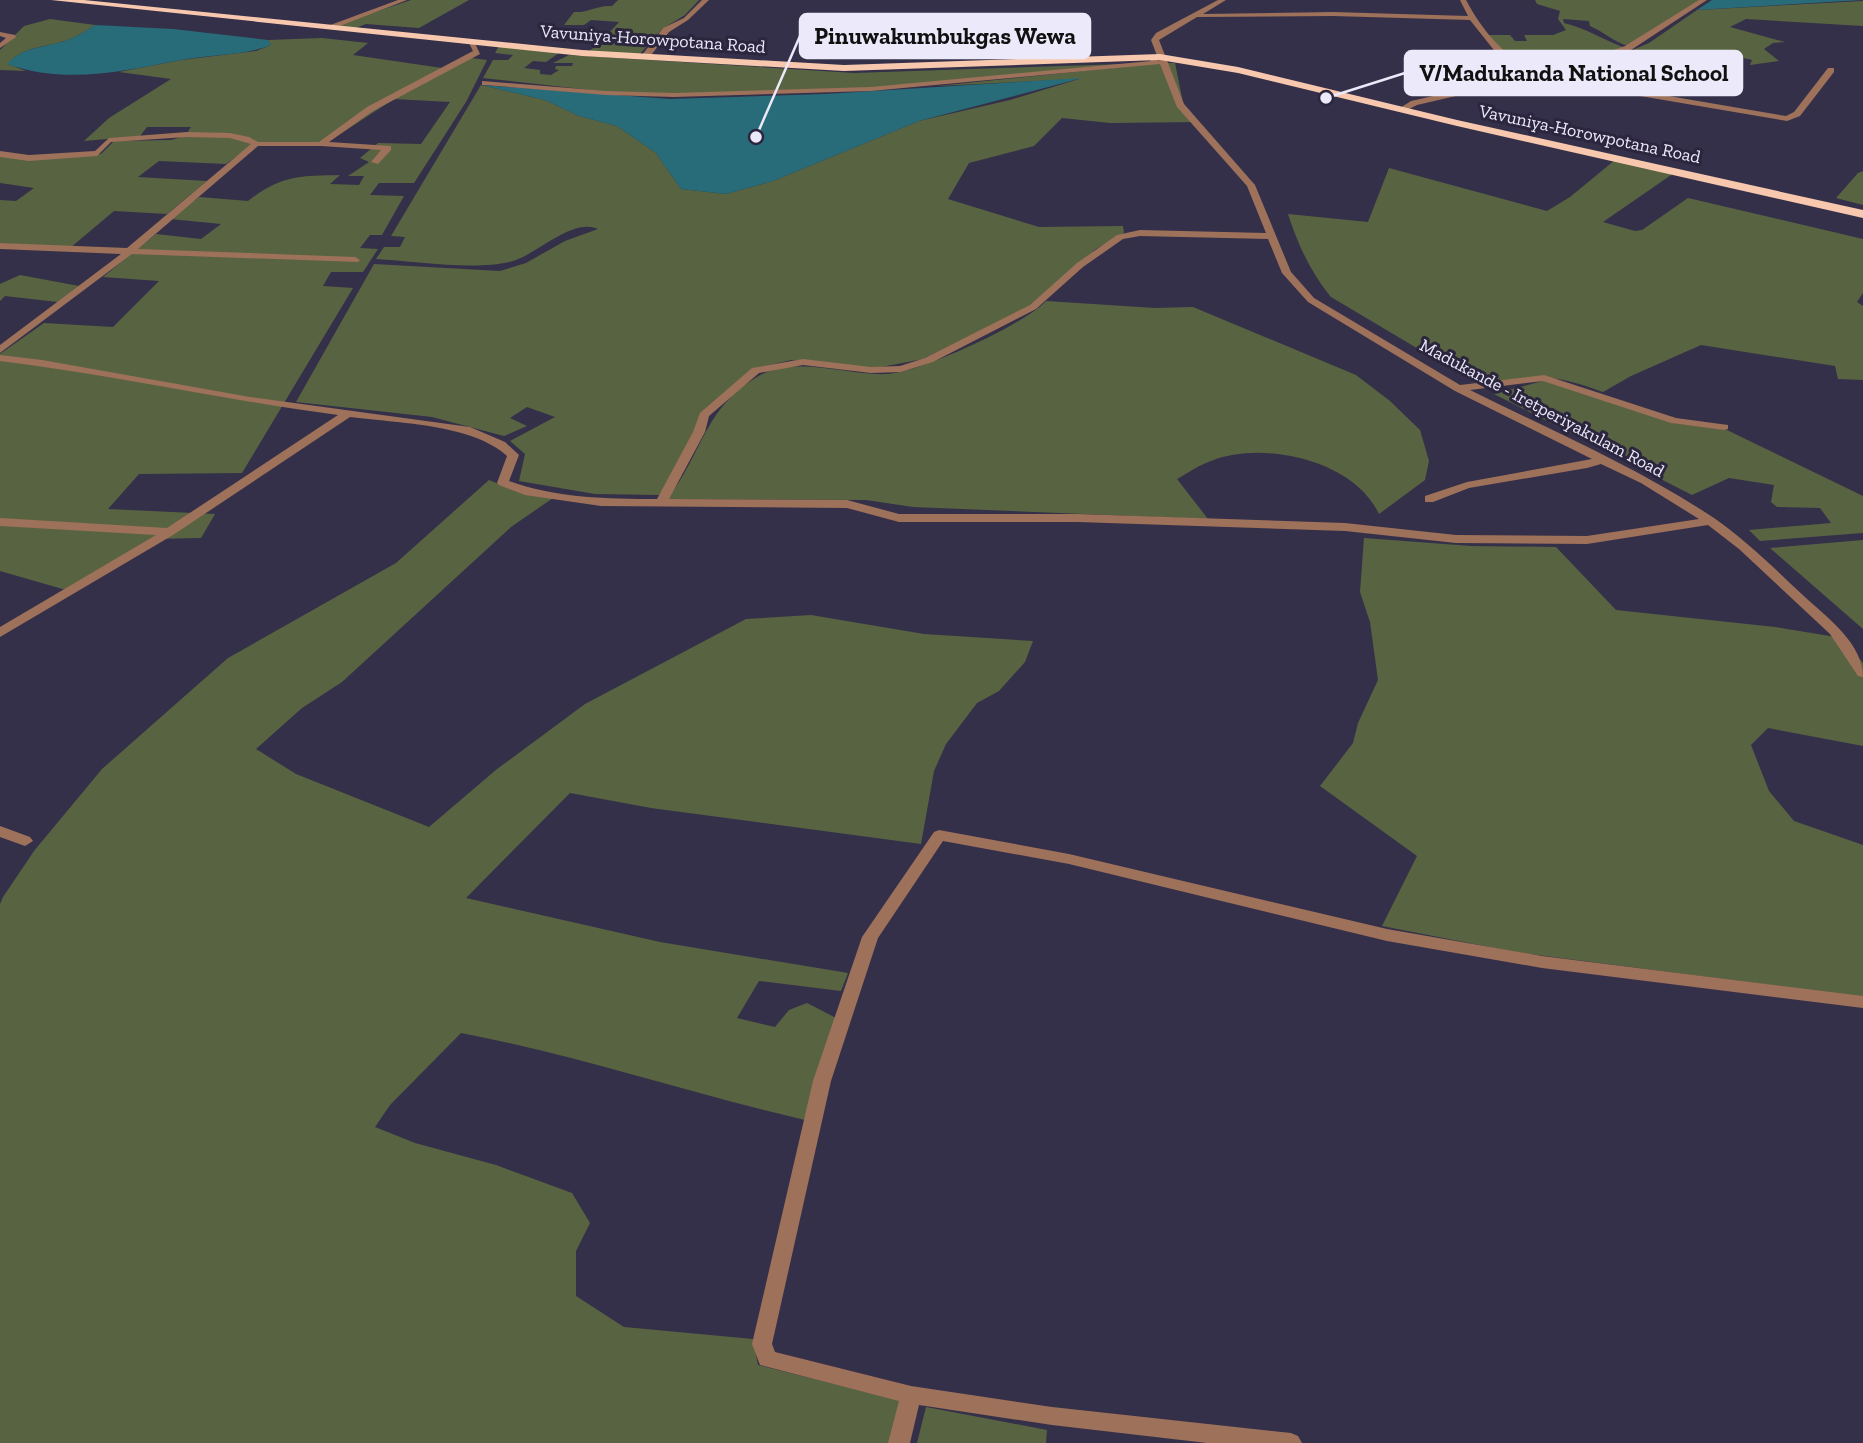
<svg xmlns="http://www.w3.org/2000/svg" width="1863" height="1443" font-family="'Zilla Slab',serif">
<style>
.green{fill:#586441}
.water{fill:#286c7a}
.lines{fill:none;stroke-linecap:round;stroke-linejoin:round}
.minor{fill:#9e715a;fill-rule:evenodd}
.trunk{fill:#f8c8ae;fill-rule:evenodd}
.labels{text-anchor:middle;stroke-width:6;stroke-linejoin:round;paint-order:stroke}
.far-street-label{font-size:18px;fill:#ece9fa;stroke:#2b263e}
.leader{fill:none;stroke:#ece9fa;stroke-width:2.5}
.callout-dot{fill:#ece9fa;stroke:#2b263e;stroke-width:2.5}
.callout{fill:#ece9fa;stroke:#ece9fa;stroke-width:2.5}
.callout-label{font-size:23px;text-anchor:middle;font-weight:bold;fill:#111}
</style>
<rect width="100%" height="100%" fill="#353049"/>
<g class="green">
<polygon points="411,0 469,0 419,28 366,24 353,29 334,26"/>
<path d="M618,0H699L685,15L662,29L639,55L588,52L597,45H612L617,40H626L631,37L608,34L619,22L591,20L584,25H564L574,12C588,13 597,5 612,6Z"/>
<path d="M1535,0H1701L1628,46C1614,42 1604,32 1590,26L1589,21L1563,19L1564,23C1586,28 1604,40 1625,48L1548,70L1533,62L1547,61L1541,55L1518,59L1542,72L1533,74L1508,59L1486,35H1510L1515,41H1527L1524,35H1553L1566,30L1558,19L1560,11L1537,4Z"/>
<path d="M1863,1V26L1746,19L1730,27L1785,42L1773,43L1764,49L1779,61L1750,65L1752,60L1739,57C1712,73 1652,61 1623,54L1649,43L1697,10Z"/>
<path d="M50,19L95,25C87,30 79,36 70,39C49,48 25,44 8,64L26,71L0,70V50L24,26Z"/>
<path d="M322,38L368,43L353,55L442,68L471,58L487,60L466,102L414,183H379L370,195L404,196L382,235H370L360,248L378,249L363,272H331L323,286L353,288L242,473L139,474L108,509L215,514L201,538L153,539L66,590L0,571V354L44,323L113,327L159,281L103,277L156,234L201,239L221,224L170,219L199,197L248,201C281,175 300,176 340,175L330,184L359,185L364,176H348L369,162L360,158L378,143L421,144L450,102L394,99L328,142H256L226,164L159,161L138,177L207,181L167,214L114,211L70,248L0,243V200L16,201L34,188L0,183V157L101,154L114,141L171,140L185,136L191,127H147L140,136L84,141L109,118L171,79L119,72L181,60L256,51L271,45L268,40Z"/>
<polygon points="499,46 559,53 546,62 533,61 524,68 540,70 540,74 551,75 559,70 555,69 556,66 572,66 573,63 553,63 569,55 854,73 1155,63 871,88 675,94 608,92 483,78 493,60 508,60 513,55 495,53"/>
<path d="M1161,63H1175L1183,103L1199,122L1110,123L1062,118L1034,146L969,163L948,199L1039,227L1123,226L1124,233L1096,249L1031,306L923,359L876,368L791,360L752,369L702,412L677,470L659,495L595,494L519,481L525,454L510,441L555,417L527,407L510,418L527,426L504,436L432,417L296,402L374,264L500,271L526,263L565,241L598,229C573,218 539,252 516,260C480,272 416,261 376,259L384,247H400L405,237L391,236L481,85L545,100L579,116L617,126L656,153L681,189L726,194L773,181L919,121L1010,100L1079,79L937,86Z"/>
<path d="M1615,160L1674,173L1603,222L1635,231L1642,230L1688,198L1863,239V293L1857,302L1863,306V380L1838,379L1835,366L1701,345L1631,376L1603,392C1548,372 1540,376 1484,388L1331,297C1311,273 1298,245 1288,214L1368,222L1389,168L1547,211L1570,197Z"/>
<polygon points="1863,171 1863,205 1836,198 1858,173"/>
<polygon points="20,275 79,286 58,302 5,296 0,301 0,284"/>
<path d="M1046,301L1155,308L1193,307L1356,375L1390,401L1420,430L1429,461L1425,480L1379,514C1354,460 1263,440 1211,461C1199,465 1188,473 1177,479L1208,519L913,507L866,500L667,499C703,454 703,409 757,377C795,354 847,376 888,374C921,372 1025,324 1046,301Z"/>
<polygon points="1546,380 1673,423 1727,430 1863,496 1863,533 1760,541 1749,530 1831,523 1820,508 1777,507 1771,502 1774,485 1729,478 1692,495 1494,394"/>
<path d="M489,480L514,490L553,498L511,527L342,682L302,708L256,749L296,774L429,827L497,769L585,704L746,619L811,615L924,634L1033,641L1025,662L999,691L977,703L946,744L934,771L921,844L651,808L570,793L466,898L660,942L848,973L841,991L759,981L737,1018L775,1027L789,1010L807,1003L838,1019L805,1120C689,1093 577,1055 461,1033L390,1105L375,1127L415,1143L496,1165L572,1193L590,1223L576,1251V1296L624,1327L753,1339L758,1365L902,1401L891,1443H0V904L3,897L34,851L102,769L228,658L396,563Z"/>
<polygon points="1364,538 1471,546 1556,547 1616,610 1775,627 1842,638 1863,663 1863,746 1768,728 1751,745 1769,791 1794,821 1863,845 1863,997 1515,952 1382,926 1417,856 1320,786 1353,743 1358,723 1378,680 1370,622 1360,592"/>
<polygon points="1863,540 1863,629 1770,548"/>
<polygon points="926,1407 1047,1430 1046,1443 917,1443"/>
</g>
<g class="water">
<polygon points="1712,0 1863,0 1697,10"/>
<path d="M95,25L173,29L268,40L271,45C243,56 211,54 181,60C122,71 67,85 7,64C25,45 48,48 70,39C79,36 87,30 95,25Z"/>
<polygon points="1082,78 919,121 773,181 726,194 681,189 656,153 617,126 579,116 545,100 481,85 670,99 825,94"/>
</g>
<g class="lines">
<g class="minor">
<polygon points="398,0 407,0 332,29 325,27"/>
<polygon points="702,0 709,0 688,20 669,32 648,59 642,59 642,55 663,28 684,18"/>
<path d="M1218,0H1226L1203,14L1333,12L1468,16L1460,0H1466C1483,32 1503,54 1535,73L1577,63L1625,46L1699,0H1707L1631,50L1582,67L1546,75L1786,116L1794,112L1828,68H1834V72L1800,116L1787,121L1534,78L1417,105L1403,112H1400V108L1411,101L1527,75L1497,54L1470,20L1333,16L1197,17L1159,40L1184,104L1255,185L1291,272L1314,298L1460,385L1544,375L1676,418L1728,425V429L1724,430L1671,423L1543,381L1470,390C1552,431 1637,467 1714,518C1747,541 1776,570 1806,598C1829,619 1863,644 1863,677L1858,676L1830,634L1739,549L1708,525L1587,544L1456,543L1345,531L1078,522H899L847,508L601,506L525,495L499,485L497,483L507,456C473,424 396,423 350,417L173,535L0,637V627L156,535L0,526V518L167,528L338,415C225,400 113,375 0,361V355L42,360L250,397L470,427L505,442L519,455L509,481C556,498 608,499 657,499L693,432L700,413L752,368L803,359L871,367L900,366L925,358L1030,305L1077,263L1117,235L1140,230L1266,233L1247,186L1177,107L1160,64L871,91L674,97L606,95L485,85H482V81L606,91L674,93L871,87L1151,61L1146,57L1150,55L1159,61L1151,40L1156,33ZM1140,236L1268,239L1282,273L1308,302L1455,391L1592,459L1467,482L1425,496V502H1433L1469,488L1587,468L1601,464L1641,483L1699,519L1587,536L1456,535L1345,523L1078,514H899L847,500L669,499L705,432L709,416L759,373L803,365L871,373L901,372L933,362L1036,309L1083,267L1123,239Z"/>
<polygon points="0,32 15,35 16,37 0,48 0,43 6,38 0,36"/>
<polygon points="468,41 474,41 480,54 373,111 329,142 391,146 391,150 378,164 371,162 381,150 321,146 258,146 138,249 355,257 360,260 358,262 132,254 0,353 0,345 121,254 0,249 0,243 127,248 251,144 230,138 187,137 111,142 97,156 29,161 0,157 0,151 29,155 95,151 109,138 187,132 230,133 249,137 258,142 319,142 367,107 473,51"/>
<polygon points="0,826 30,837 33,841 25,846 0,837"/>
<polygon points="939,830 1069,854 1387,929 1542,956 1863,996 1863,1008 1542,968 1387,941 1069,864 943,841 878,938 831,1081 772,1344 775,1352 911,1386 1052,1407 1291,1433 1298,1436 1302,1443 1207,1443 1052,1425 919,1405 910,1443 888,1443 899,1401 760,1365 752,1344 813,1081 862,937 934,832"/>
</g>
<polygon class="trunk" points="51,0 84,0 582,50 844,65 1160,54 1238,67 1457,120 1863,210 1863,218 1457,126 1238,73 1160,60 844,71 582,56"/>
</g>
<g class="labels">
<g class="far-street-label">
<text transform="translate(653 39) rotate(4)" y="6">Vavuniya-Horowpotana Road</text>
<text transform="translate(1590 134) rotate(12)" y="6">Vavuniya-Horowpotana Road</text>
<text transform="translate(1542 408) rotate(28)" y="6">Madukande - Iretperiyakulam Road</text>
</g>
</g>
<path class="leader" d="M756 137L800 36M1326 98L1405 73"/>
<g class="callout-dot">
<circle cx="756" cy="137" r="7"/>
<circle cx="1326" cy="98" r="7"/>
</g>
<g class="callout">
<rect x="800" y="14" width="290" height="44" rx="7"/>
<rect x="1405" y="51" width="337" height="44" rx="7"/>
</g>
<g class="callout-label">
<text x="945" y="44">Pinuwakumbukgas Wewa</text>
<text x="1574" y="81">V/Madukanda National School</text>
</g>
</svg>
